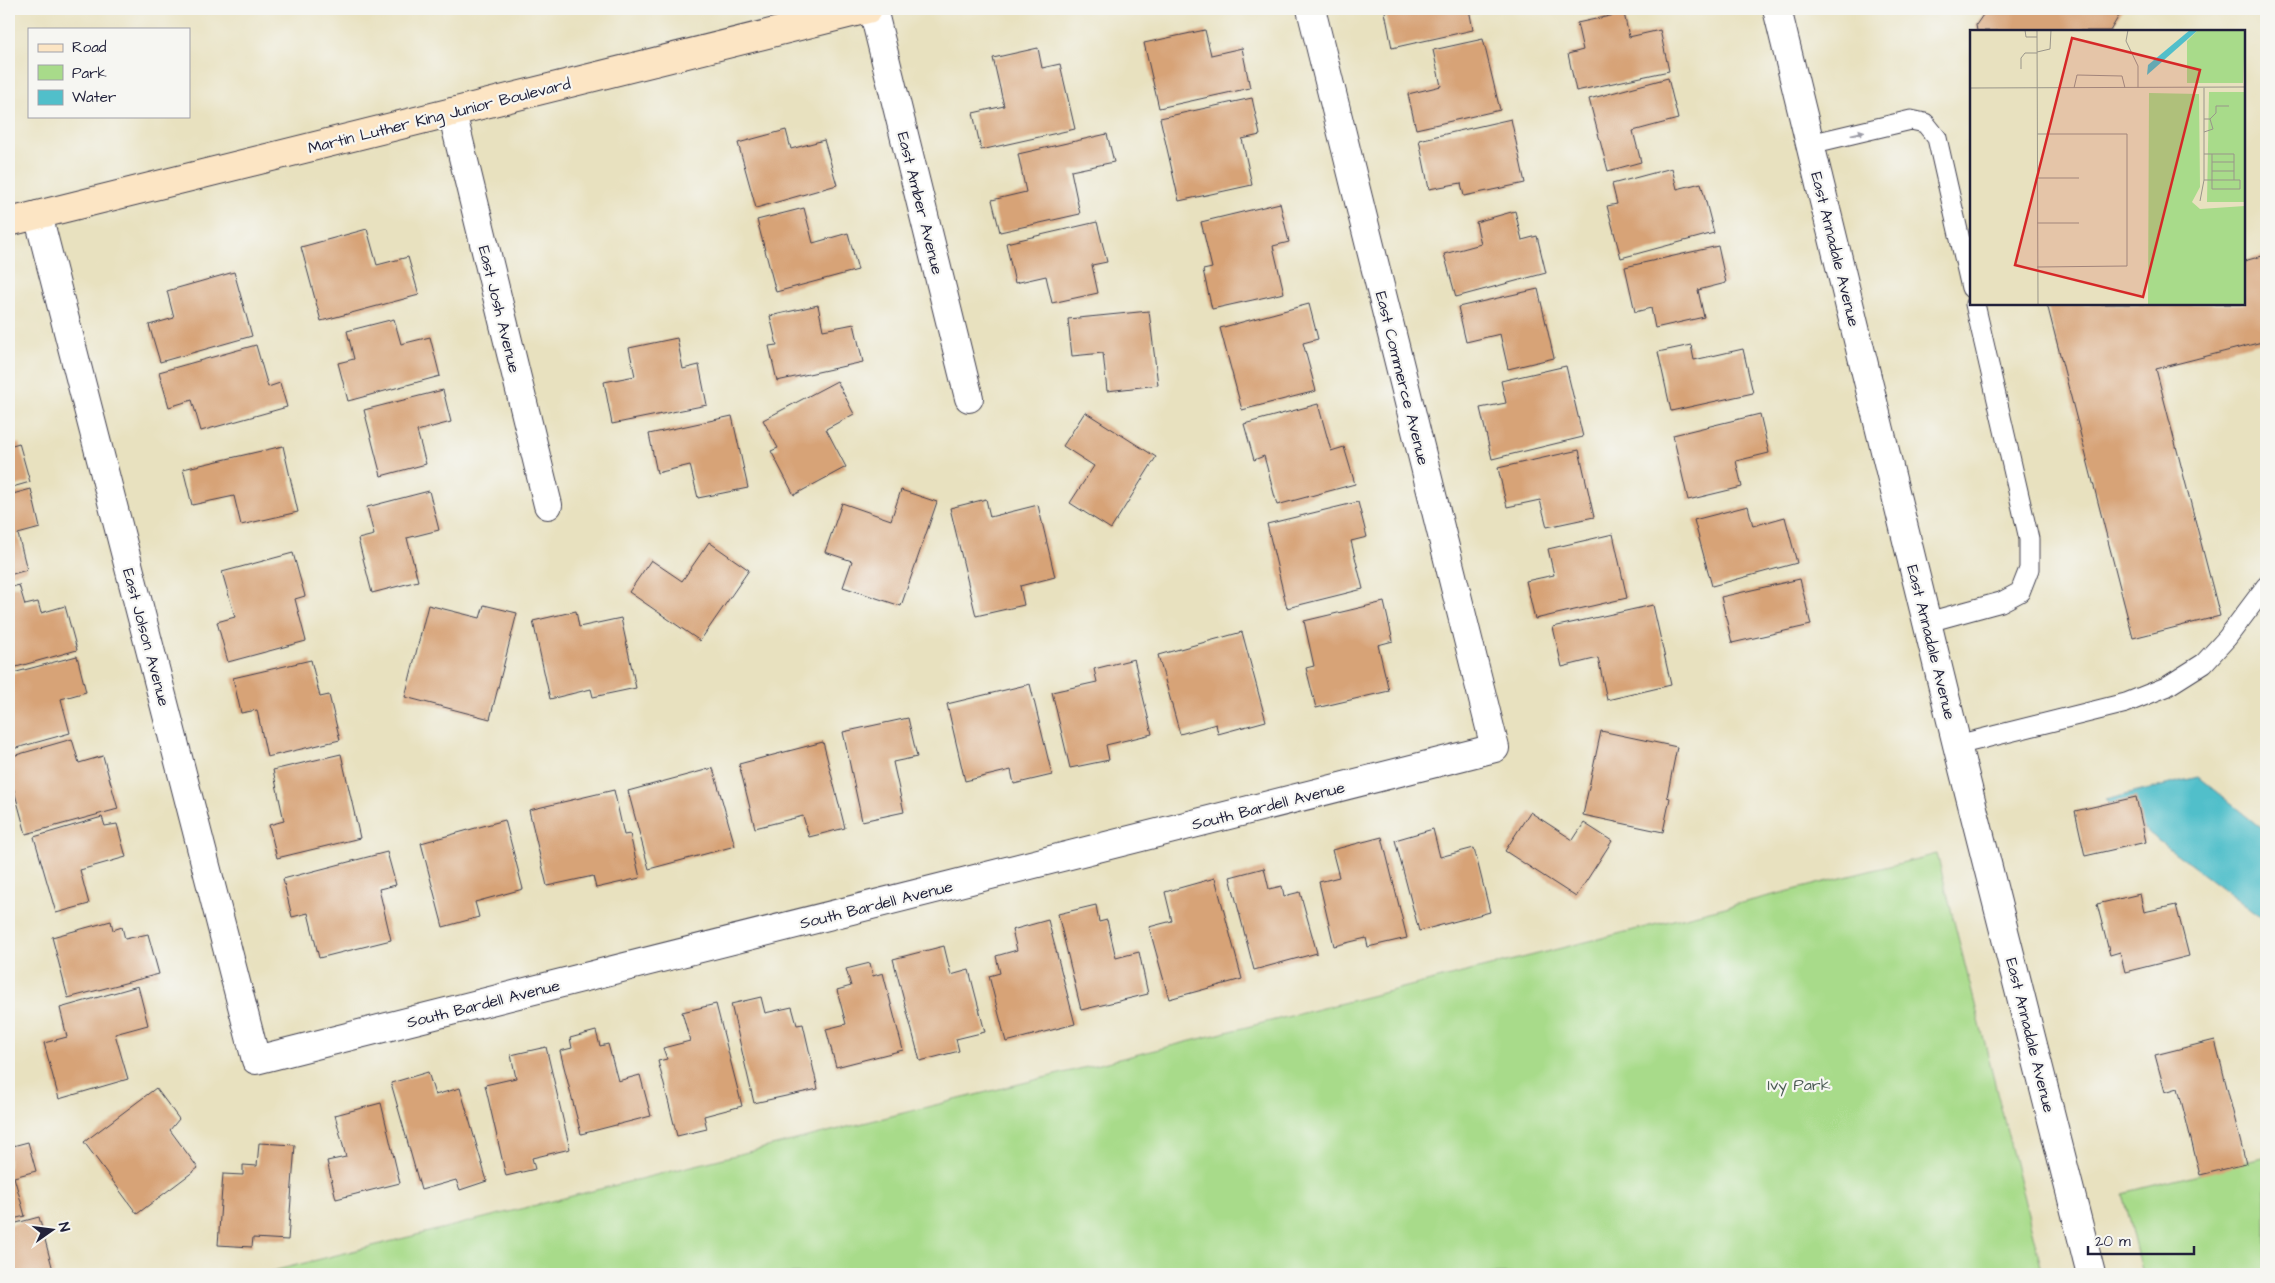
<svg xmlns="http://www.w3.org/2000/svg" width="2275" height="1283" font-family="'Architects Daughter',sans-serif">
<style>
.green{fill:#a8db8a;stroke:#657e62}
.water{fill:#51bfca;stroke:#3a7082}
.building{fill:#d7a377}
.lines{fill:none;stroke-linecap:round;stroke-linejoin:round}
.lane-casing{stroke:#403f4f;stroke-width:21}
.street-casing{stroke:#403f4f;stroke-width:30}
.secondary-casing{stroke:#403f4f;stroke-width:30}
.lane{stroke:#fff;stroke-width:19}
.street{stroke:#fff;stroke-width:28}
.secondary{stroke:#fce5c4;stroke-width:28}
.oneway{fill:#9c9ca7}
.labels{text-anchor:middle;stroke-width:4.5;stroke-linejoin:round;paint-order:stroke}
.street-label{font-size:16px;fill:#22223b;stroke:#f6f6f2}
.park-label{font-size:16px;fill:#4a5a53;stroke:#f6f6f2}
.inset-road{fill:none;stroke:#99958a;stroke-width:1}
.view{fill:#d62828;fill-opacity:0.15;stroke:#d62828;stroke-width:2.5}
.inset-edge{fill:none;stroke:#22223b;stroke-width:2.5}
</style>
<rect width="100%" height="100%" fill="#f6f6f2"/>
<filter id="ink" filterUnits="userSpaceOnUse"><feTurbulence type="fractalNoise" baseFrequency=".02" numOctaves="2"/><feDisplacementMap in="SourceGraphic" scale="10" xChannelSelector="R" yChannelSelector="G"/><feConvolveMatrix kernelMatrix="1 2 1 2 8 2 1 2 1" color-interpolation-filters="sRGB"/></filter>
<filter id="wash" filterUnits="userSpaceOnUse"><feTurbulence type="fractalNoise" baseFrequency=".0096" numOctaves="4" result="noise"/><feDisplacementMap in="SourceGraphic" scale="20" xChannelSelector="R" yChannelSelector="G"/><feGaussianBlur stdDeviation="1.12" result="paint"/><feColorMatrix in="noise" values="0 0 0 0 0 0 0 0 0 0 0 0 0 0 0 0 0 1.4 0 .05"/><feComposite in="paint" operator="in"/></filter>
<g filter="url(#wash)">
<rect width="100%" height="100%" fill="#e8e1bf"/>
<g class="green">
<polygon points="1937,854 2043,1274 261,1274"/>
<polygon points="2266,1157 2266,1274 2143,1274 2123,1193"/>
</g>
<polygon class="water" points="2198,777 2266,832 2266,921 2105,800"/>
<g id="blocks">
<g class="building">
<polygon points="1400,9 1469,9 1473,30 1392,48 1385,12"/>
<polygon points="1987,9 2123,9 2110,31 1977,31 1976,25"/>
<polygon points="1624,13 1629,37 1660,30 1669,71 1576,91 1568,54 1583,50 1577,23"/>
<polygon points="1205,30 1211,55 1242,48 1250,88 1159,108 1144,43"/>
<polygon points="1483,39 1500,110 1416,129 1408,94 1441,86 1433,50"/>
<polygon points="1038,48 1042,68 1060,64 1075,129 981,150 973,113 1004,106 993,58"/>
<polygon points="1668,78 1678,119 1633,131 1641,162 1608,171 1589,99"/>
<polygon points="1252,98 1260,135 1242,139 1252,185 1179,201 1160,118"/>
<polygon points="1511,119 1525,183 1464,196 1461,183 1429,189 1419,140"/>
<polygon points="786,130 791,149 824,140 837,185 756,208 738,143"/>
<polygon points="1107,134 1114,162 1071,171 1080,214 1000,232 992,200 1026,192 1018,154"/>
<polygon points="1672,168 1677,189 1701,183 1714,233 1621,258 1607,206 1617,204 1612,184"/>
<polygon points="1280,203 1289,242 1273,246 1284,293 1212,309 1203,270 1212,268 1201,222"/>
<polygon points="804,208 813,243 848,233 858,270 776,292 757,220"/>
<polygon points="1515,211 1522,240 1537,236 1546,273 1456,297 1444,254 1481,244 1476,222"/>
<polygon points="1097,222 1107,262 1092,265 1098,293 1052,303 1046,276 1015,283 1006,243"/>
<polygon points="367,229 377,265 408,257 419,295 321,321 301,247"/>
<polygon points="1718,246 1726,283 1698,290 1704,317 1655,328 1651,308 1635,312 1625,267"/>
<polygon points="2266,255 2266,341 2156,369 2220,616 2133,638 2047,304 2244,304 2244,261"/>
<polygon points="234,272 252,336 160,362 149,325 174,318 167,291"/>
<polygon points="1538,289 1554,358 1508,369 1500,334 1466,342 1458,307"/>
<polygon points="1309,304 1318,339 1303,343 1316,391 1242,410 1220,328"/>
<polygon points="818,305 823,330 854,324 863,362 777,381 769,346 777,345 770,316"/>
<polygon points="1149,311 1158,385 1107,391 1103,353 1072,356 1068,319"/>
<polygon points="394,319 401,344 430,337 440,376 348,401 338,363 354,359 347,331"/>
<polygon points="677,338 683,369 699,365 707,405 612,424 604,382 635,376 629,348"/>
<polygon points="256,345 268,387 280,383 287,407 201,431 192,400 169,407 159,372"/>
<polygon points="1691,345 1694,360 1743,349 1753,393 1671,411 1658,352"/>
<polygon points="1566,366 1583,437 1492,459 1480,408 1506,403 1501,381"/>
<polygon points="837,381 854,414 826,429 846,467 794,495 771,451 778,448 763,420"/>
<polygon points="443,390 451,422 417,431 426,464 381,476 364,410"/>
<polygon points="1318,404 1331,451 1344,447 1355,484 1277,505 1264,456 1254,460 1244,424"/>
<polygon points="1085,412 1156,457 1111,529 1070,503 1094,466 1063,446"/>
<polygon points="1760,414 1769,453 1736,461 1742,487 1688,500 1673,435"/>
<polygon points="732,416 748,488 698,498 690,465 657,473 649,434"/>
<polygon points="19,443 30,482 9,488 9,446"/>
<polygon points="283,446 298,512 241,525 234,496 192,505 183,469"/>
<polygon points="1579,450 1594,517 1547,527 1540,500 1507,507 1498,468"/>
<polygon points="31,489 40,528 18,534 27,570 9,575 9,495"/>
<polygon points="901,490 937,502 901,606 843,587 852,561 825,552 842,503 891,520"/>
<polygon points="429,491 439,530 407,538 418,581 372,593 358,539 374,535 367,507"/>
<polygon points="986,499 990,517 1038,505 1055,577 1020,586 1024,605 976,616 950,508"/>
<polygon points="1358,502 1367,537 1351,541 1363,589 1287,608 1267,524"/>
<polygon points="1748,506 1753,526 1785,517 1797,563 1712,586 1694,520"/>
<polygon points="1613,534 1627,598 1535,619 1526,581 1554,575 1548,549"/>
<polygon points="709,542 749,570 700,641 629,592 651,560 682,581"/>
<polygon points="293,553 305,596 295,599 306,641 228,662 217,622 235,617 222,572"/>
<polygon points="1800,579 1811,625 1732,643 1721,597"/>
<polygon points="19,585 25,605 38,602 41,613 65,606 77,650 9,669 9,588"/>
<polygon points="1384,602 1393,641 1378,645 1389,691 1316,708 1306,668 1314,666 1304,621"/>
<polygon points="428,605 480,618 484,605 517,613 490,719 405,697"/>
<polygon points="1653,605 1671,685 1607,700 1598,658 1562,667 1553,627"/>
<polygon points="576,611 579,627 621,618 636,688 593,697 591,689 550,699 533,621"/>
<polygon points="1242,632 1266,721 1218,734 1216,724 1180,734 1158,655"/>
<polygon points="77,656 86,692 61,699 70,733 9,750 9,674"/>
<polygon points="1134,659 1152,734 1106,745 1109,760 1070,768 1052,692 1097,682 1094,669"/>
<polygon points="311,660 320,697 329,695 340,740 267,757 257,710 241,713 233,678"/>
<polygon points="1030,684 1052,775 1014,784 1011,770 965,781 947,704"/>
<polygon points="908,718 917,757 893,762 904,812 862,821 843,732"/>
<polygon points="1601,731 1677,747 1667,797 1670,798 1663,832 1583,815"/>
<polygon points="72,739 79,763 103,756 118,809 26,834 9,772 9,757"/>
<polygon points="823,742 845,828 809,837 803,816 755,828 739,764"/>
<polygon points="341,754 360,838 277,858 269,825 284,821 273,770"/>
<polygon points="713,768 735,846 649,869 628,791"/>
<polygon points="614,790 624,835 630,834 640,878 596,888 593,876 547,886 529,810"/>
<polygon points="2136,797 2146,842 2085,856 2075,811"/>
<polygon points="1530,812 1573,840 1584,823 1612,841 1576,897 1505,851"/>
<polygon points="102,817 105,826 117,824 126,857 80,870 89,904 56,913 34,837"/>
<polygon points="505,820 523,889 475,902 479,917 443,927 421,843"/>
<polygon points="1433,829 1440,857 1474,848 1490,912 1419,931 1395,840"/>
<polygon points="1382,837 1407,938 1368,947 1366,938 1334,946 1319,882 1339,877 1332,850"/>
<polygon points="387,852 396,885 379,889 391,940 319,958 308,913 292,917 283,879"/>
<polygon points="1264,868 1269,889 1282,886 1284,896 1300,892 1317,953 1254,970 1230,877"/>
<polygon points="1215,878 1242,979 1169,999 1149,927 1172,921 1165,892"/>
<polygon points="2140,894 2144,912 2176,905 2189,956 2125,972 2120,952 2110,955 2097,904"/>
<polygon points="1096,905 1099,922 1107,920 1116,958 1139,952 1148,994 1081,1010 1058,914"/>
<polygon points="1048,920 1075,1024 1006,1042 989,976 1000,973 996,956 1017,950 1012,930"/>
<polygon points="111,921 113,930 122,927 125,939 148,934 159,974 68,998 52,937"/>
<polygon points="944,946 951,975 969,970 985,1032 956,1039 959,1051 920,1061 893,959"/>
<polygon points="870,963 873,976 883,973 903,1050 836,1067 826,1029 846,1024 837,990 851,986 846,969"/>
<polygon points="138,986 148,1025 115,1034 128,1079 59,1099 44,1043 67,1037 60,1008"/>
<polygon points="761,997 765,1013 792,1007 797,1025 803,1024 818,1089 754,1103 731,1004"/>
<polygon points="716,1004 742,1106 704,1116 707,1129 677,1136 658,1061 667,1059 663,1048 690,1041 682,1012"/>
<polygon points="596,1031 600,1046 608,1044 618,1081 640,1075 651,1116 581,1134 560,1051 572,1048 570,1038"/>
<polygon points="2215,1040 2246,1164 2200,1175 2178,1088 2165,1092 2155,1055"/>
<polygon points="546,1047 570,1149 532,1158 535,1169 506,1176 485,1085 516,1078 511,1055"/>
<polygon points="428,1072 435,1095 460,1088 487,1181 460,1190 456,1180 421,1190 391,1083"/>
<polygon points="156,1088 179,1119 170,1130 198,1168 137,1214 84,1142"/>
<polygon points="381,1103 400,1183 336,1199 327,1161 346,1157 335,1115"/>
<polygon points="28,1142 36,1171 14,1177 25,1216 9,1220 9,1147"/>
<polygon points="259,1143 295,1145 288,1240 253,1238 252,1247 218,1245 223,1174 243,1175 243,1165 257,1166"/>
<polygon points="39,1217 54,1274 9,1274 9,1225"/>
</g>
</g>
</g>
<g filter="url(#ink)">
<use href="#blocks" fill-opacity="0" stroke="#403f4f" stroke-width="1"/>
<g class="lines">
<defs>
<g id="lane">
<polyline points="1810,144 1911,120 1925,123 1937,138 1971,288"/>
<polyline points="1928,622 2001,602 2020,592 2029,569 2029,539 1975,304"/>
<polyline points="1957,745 2126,703 2166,687 2204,663 2227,638 2266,586"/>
</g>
<g id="street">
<polyline points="873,9 969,398"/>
<polyline points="1777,9 1957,745 2091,1274"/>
<polyline points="452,112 548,505"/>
<polyline points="38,215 256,1060 1495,748 1311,9"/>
</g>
<polyline id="secondary" points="9,222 868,9"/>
</defs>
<use href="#lane" class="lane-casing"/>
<use href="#street" class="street-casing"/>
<use href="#secondary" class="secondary-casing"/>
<use href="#lane" class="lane"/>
<use href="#street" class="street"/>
<use href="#secondary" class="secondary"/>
</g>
<defs><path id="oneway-solid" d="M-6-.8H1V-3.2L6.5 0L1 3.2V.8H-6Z" transform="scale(1.25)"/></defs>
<use class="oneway" href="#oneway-solid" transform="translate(1858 133) rotate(-13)"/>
</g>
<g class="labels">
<g class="street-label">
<text transform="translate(439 115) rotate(-14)" y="6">Martin Luther King Junior Boulevard</text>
<text transform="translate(921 203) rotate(76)" y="6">East Amber Avenue</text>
<text transform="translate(1836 249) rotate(76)" y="6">East Annadale Avenue</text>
<text transform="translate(500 309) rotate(76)" y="6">East Josh Avenue</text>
<text transform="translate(1403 378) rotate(76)" y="6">East Commerce Avenue</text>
<text transform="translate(147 637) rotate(75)" y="6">East Jolson Avenue</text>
<text transform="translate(1932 642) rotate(76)" y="6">East Annadale Avenue</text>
<text transform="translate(1268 805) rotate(-14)" y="6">South Bardell Avenue</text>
<text transform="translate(876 904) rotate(-14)" y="6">South Bardell Avenue</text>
<text transform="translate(483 1003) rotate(-14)" y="6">South Bardell Avenue</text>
<text transform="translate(2031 1035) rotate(76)" y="6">East Annadale Avenue</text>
</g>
<g class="park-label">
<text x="1799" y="1090">Ivy Park</text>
</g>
</g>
<g transform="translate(1970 30)">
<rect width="275" height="275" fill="#e8e1bf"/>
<path d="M228,0H275L273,53H217V11ZM239,62H275V172H237ZM179,63L229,64L230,157L222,172L230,179L275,176V275H178Z" fill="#a8db8a"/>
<path d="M220,0H228L177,45L178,35Z" fill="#51bfca"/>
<path class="inset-road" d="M55,0L56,7H67M67,0L68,275M158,0L156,11L168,36V58M67,22L80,19L81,0M51,39V28L55,23H67M0,58L275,57M104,58L107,45L152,46L155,58M234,89H240L246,83V76H259M234,102L243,99L240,89M67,104H157V236L67,237M234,124H264V150M242,132H264M242,141H264M67,148H109M234,150H270V159H242V124M230,171L234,150V58M67,193H109"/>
<path class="view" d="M102,8L230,40L173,267L45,235Z"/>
<rect width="275" height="275" class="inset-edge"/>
</g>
<rect width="2275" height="1283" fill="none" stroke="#f6f6f2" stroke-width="30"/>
<rect x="28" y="28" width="162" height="90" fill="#f6f6f2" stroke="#a1a1a9"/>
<rect x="38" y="44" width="25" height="8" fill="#fce5c4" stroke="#a1a1a9"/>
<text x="72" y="52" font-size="15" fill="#22223b">Road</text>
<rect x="38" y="65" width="25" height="15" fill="#a8db8a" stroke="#a1a1a9"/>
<text x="72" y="78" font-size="15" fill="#22223b">Park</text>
<rect x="38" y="90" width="25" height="15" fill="#51bfca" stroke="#a1a1a9"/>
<text x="72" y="102" font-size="15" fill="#22223b">Water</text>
<g transform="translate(52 1230) rotate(76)" stroke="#f6f6f2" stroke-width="4" paint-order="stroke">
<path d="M0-4L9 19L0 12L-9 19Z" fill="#22223b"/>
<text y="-8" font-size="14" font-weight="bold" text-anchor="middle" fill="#22223b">N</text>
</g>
<path d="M2088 1246v8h106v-8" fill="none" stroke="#22223b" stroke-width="2.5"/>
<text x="2095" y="1246" font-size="15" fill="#22223b" stroke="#f6f6f2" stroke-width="4" paint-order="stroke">20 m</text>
</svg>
